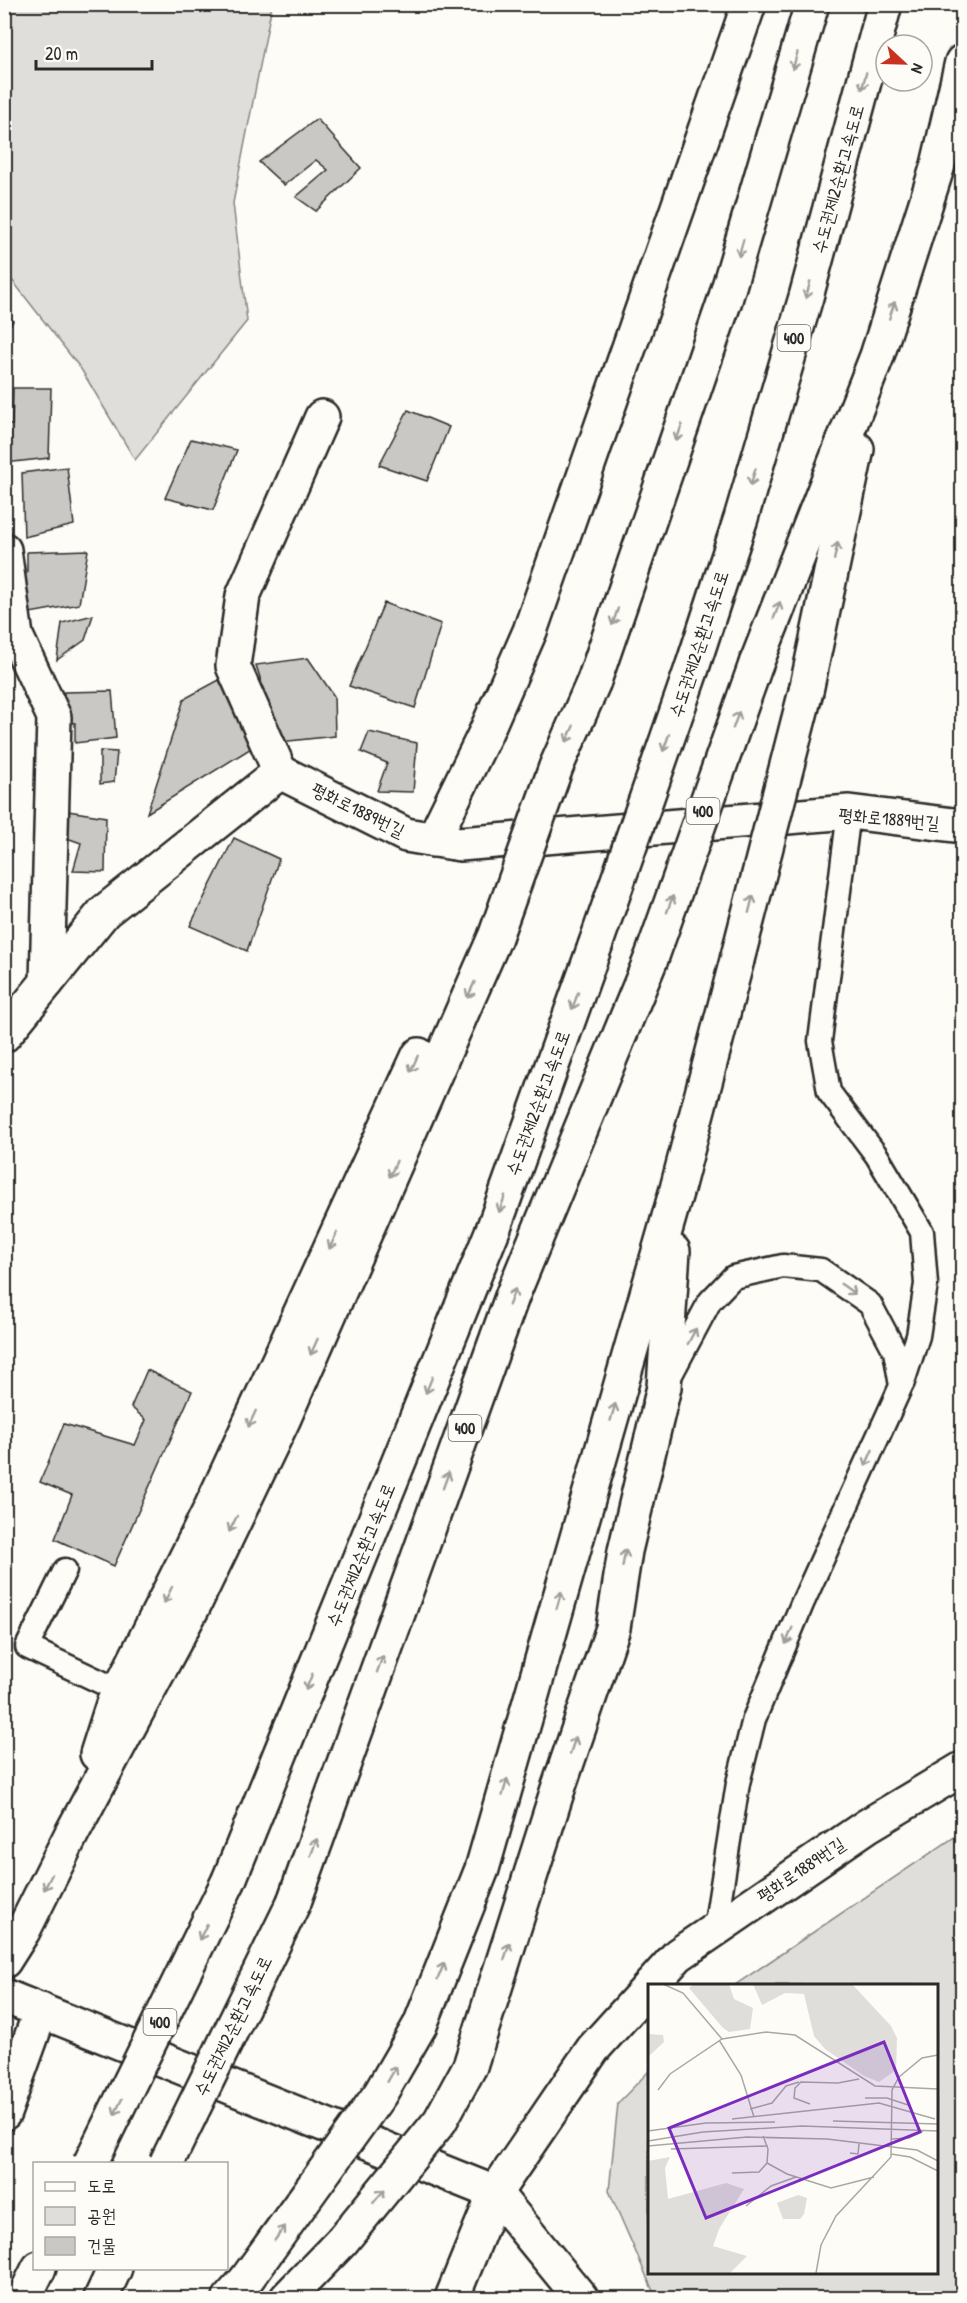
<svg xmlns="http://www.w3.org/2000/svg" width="967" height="2303" font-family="'Patrick Hand','Poor Story',sans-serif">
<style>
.green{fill:#dfdeda;stroke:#858482;stroke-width:1.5}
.building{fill:#c9c8c4;stroke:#2b2b2b;stroke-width:1.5}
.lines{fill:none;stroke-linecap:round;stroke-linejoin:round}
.service-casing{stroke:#2b2b2b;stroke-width:27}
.minor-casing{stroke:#2b2b2b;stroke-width:38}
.motorway-casing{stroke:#2b2b2b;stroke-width:38}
.service{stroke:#fdfcf7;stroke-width:22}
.minor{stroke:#fdfcf7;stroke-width:33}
.motorway{stroke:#fdfcf7;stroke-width:33}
.motorway-bridge-casing{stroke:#2b2b2b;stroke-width:38;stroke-linecap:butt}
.motorway-bridge{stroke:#fdfcf7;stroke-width:33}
.oneway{stroke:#9e9e9b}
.labels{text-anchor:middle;stroke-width:4.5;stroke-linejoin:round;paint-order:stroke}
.shield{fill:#fdfcf7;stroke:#6a6a68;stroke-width:1.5}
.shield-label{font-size:16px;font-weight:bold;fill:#2b2b2b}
.street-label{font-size:18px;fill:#2b2b2b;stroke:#fdfcf7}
.inset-road{fill:none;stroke:#a9a8a5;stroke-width:1.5}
.view{fill:#7b2cbf;fill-opacity:0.15;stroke:#7b2cbf;stroke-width:3}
.inset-edge{fill:none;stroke:#2b2b2b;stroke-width:3}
</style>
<rect width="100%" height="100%" fill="#fdfcf7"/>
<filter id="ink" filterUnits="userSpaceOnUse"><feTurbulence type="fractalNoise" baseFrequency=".0167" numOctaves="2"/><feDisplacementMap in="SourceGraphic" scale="12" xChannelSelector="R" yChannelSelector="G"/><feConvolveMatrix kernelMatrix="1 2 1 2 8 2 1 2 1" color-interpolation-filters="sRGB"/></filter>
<g filter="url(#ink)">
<g class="green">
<polygon points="5,4 272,5 233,203 247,321 135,460 81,369 5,271"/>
<polygon points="962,1832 962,2298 656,2298 609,2191 618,2103 649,2071 649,2272 936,2272 936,1985 735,1985"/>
</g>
<g class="building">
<polygon points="317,119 361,168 316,211 296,197 328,170 316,160 284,185 259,162"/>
<polygon points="4,311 13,321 4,333"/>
<polygon points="13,388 51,388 49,458 5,463 4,425 12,425"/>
<polygon points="408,410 449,427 427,481 379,465"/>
<polygon points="191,439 237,450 213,510 165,498"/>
<polygon points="67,467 74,525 24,537 22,473"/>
<polygon points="88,550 79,604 25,614 17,575 27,573 27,552"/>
<polygon points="384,603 441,624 415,708 349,686"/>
<polygon points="93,615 85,640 57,660 62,623"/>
<polygon points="308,658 334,696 335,736 280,742 256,665"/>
<polygon points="219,680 253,747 147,813 184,699"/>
<polygon points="112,691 116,738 75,743 75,723 65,722 64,692"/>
<polygon points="369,732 417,743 413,792 377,791 387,763 361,752"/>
<polygon points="100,751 117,752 114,782 100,784"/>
<polygon points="68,811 106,817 105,872 73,871 81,843 64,837"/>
<polygon points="234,838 279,859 247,951 190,926"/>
<polygon points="147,1370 192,1391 114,1566 55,1539 72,1495 40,1482 64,1424 135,1445 146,1420 131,1407"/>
</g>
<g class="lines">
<defs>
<g id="service">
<polyline points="849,812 820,1041 829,1092 877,1156 922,1232 926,1284 918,1336 903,1382"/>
<polyline points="669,1378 710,1301 733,1277 783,1266 821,1270 870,1304 895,1351 901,1386 802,1604 754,1719 738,1783 715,1929"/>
<polyline points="65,1570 27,1647 120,1691"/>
</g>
<g id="minor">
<polyline points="4,550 16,636 54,717 47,982"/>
<polyline points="280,772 233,666 243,596 322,417"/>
<polyline points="433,840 485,734 530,631 749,4"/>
<polyline points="4,1035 104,912 280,772 406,835 460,844 849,812 962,826"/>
<polyline points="651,1985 678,1955 867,1826 962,1769"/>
<polyline points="4,1996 495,2193 581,2298"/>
<polyline points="4,2113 41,2010"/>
<polyline points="452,2298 495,2193 593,2049 649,1987"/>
</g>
<g id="motorway">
<polyline points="756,664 877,356 938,165 962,62"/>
<polyline points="692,668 741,518 806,297 885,4"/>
<polyline points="594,681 725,300 812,4"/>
<polyline points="806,691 857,449"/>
<polyline points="97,1754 113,1704 209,1512 419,1055"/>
<polyline points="229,1880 494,1227 595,946"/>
<polyline points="294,1902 513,1294 651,959"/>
<polyline points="4,1961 23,1931 72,1833 193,1607 283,1420 495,937"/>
<polyline points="420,2025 482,1869 677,1189 737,960"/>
<polyline points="470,2066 557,1792 613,1628 625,1551 664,1387 673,1251"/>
<polyline points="24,2298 39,2268"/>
<polyline points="101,2298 115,2268"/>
<polyline points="230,2298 246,2280"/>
<polyline points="287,2298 342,2241"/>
</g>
</defs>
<use href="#service" class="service-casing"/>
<use href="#minor" class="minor-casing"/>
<use href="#motorway" class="motorway-casing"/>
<use href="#service" class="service"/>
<use href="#minor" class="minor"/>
<use href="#motorway" class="motorway"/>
<defs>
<g id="motorway-bridge">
<polyline points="495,937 556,767 594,681"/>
<polyline points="595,946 692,668"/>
<polyline points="651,959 756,664"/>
<polyline points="737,960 806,691"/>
<polyline points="90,2164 229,1880"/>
<polyline points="166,2164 294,1902"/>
<polyline points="342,2241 440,2121 470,2066"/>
<polyline points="246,2280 380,2094 420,2025"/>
</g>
</defs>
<use href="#motorway-bridge" class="motorway-bridge-casing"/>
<use href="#motorway-bridge" class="motorway-bridge"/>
</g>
<defs><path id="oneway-shaft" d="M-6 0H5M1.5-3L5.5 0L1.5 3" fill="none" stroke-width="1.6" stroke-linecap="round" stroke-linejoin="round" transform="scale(1.5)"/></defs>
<g class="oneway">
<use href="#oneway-shaft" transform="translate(795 61) rotate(106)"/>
<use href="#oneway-shaft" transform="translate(864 81) rotate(105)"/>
<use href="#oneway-shaft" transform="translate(741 248) rotate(106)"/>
<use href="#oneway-shaft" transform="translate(808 290) rotate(105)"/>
<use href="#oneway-shaft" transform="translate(892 310) rotate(-72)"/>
<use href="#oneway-shaft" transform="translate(679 433) rotate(109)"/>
<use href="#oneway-shaft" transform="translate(753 477) rotate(107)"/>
<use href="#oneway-shaft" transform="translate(836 551) rotate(-78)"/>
<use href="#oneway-shaft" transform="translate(777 610) rotate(-69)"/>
<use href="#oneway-shaft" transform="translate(615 617) rotate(109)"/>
<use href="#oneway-shaft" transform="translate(736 720) rotate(-70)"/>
<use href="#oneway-shaft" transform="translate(570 734) rotate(114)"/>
<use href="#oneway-shaft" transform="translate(666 743) rotate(109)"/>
<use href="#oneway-shaft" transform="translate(670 904) rotate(-70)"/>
<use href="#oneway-shaft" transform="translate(751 904) rotate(-76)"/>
<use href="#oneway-shaft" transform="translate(471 990) rotate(114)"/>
<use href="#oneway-shaft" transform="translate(575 1001) rotate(110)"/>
<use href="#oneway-shaft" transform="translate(414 1064) rotate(115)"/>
<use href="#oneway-shaft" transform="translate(393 1169) rotate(114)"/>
<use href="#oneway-shaft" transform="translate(502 1204) rotate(110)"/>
<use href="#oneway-shaft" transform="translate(333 1241) rotate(115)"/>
<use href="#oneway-shaft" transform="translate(848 1289) rotate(35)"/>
<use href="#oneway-shaft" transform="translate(512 1297) rotate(-69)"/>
<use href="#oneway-shaft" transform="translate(692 1336) rotate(-62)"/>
<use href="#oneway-shaft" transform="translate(314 1347) rotate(114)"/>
<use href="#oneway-shaft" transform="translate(429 1385) rotate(112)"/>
<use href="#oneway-shaft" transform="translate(613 1412) rotate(-74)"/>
<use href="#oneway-shaft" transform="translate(252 1419) rotate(115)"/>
<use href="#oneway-shaft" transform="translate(869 1458) rotate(114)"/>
<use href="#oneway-shaft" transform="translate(446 1480) rotate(-70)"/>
<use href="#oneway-shaft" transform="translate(233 1524) rotate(116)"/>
<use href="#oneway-shaft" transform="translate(624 1558) rotate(-80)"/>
<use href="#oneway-shaft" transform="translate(168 1595) rotate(116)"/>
<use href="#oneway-shaft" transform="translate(559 1600) rotate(-74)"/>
<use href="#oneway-shaft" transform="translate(789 1636) rotate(112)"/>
<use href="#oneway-shaft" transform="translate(380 1664) rotate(-70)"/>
<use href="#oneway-shaft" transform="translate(309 1682) rotate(112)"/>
<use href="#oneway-shaft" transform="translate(573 1745) rotate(-71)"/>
<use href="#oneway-shaft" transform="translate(505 1787) rotate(-74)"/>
<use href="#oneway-shaft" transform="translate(314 1847) rotate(-70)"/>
<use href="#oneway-shaft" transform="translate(48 1882) rotate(117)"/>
<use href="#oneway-shaft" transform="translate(203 1932) rotate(116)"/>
<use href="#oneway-shaft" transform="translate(507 1951) rotate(-72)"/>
<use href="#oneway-shaft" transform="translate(441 1971) rotate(-68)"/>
<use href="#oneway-shaft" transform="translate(392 2074) rotate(-60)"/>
<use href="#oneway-shaft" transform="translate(118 2107) rotate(116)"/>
<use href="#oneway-shaft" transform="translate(379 2196) rotate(-50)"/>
<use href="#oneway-shaft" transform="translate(280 2233) rotate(-54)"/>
</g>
</g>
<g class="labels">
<g class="shield">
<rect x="777.5" y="325" width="33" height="26" rx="4.5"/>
<rect x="686.5" y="798" width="33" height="26" rx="4.5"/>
<rect x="448.5" y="1415" width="33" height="26" rx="4.5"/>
<rect x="143.5" y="2009" width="33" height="26" rx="4.5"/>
</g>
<g class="shield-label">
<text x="794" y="344">400</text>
<text x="703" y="817">400</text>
<text x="465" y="1434">400</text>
<text x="160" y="2028">400</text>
</g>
<g class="street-label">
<text transform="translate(838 179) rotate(-75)" y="6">수도권제2순환고속도로</text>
<text transform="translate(699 644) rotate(-72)" y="6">수도권제2순환고속도로</text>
<text transform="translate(358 810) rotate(26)" y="6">평화로1889번길</text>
<text transform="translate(889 819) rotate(5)" y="6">평화로1889번길</text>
<text transform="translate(538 1103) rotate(-70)" y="6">수도권제2순환고속도로</text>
<text transform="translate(361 1555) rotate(-68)" y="6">수도권제2순환고속도로</text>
<text transform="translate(801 1870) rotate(-34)" y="6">평화로1889번길</text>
<text transform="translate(233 2026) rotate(-64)" y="6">수도권제2순환고속도로</text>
</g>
</g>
<g transform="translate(648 1984)">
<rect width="290" height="290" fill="#fdfcf7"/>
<path d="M46,0H81L86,15L105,24L102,45L81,48L75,44L41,4ZM105,0H204L243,42L249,54L248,86L231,98L216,92L177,65L166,52L156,10L137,9L114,21ZM0,50L15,51L16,58L0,73ZM22,173L17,184L20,215L78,199L96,205L71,245L65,262L99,272L82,289H0V177ZM150,211L159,214L156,230L152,235H135L129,219Z" fill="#dfdeda"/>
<path class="inset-road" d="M15,0L35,9L74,55M71,56L93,91L106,133M10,106L22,90L74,55L118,48L147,51L227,102L290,105M217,114H239L260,121M162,120L146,114L147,104L153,98L190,99L211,95M102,125L124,119L138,102L151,98M84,135L231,119L287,135M185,137L290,140M0,147L58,139L127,138M115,152L120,165L119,179L139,190L183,204L226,193M244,155L261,154L275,147M0,157L55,148L154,142L290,147M0,162L99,153L179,155L269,166L290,177M23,165L120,162M202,169L210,170L211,160M243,170L262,173L290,187M84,189L111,188L119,179M98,222L123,202L148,193M168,289L173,261L188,232L243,173L244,106L251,93L274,74L290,71"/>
<path class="view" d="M236,58L272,148L58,234L21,144Z"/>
<rect width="290" height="290" class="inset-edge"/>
</g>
<rect width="967" height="2303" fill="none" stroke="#fdfcf7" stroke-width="24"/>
<rect x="12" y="12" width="943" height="2279" fill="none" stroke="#2b2b2b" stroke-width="2" filter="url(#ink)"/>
<rect x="33" y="2162" width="195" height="108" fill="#fdfcf7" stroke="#a9a8a5" stroke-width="1.5"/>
<rect x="45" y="2182" width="30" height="9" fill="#fdfcf7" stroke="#a9a8a5" stroke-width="1.5"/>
<text x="87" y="2192" font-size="18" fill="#2b2b2b">도로</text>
<rect x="45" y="2207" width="30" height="18" fill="#dfdeda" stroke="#a9a8a5" stroke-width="1.5"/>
<text x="87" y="2222" font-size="18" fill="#2b2b2b">공원</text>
<rect x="45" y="2237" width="30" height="18" fill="#c9c8c4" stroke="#a9a8a5" stroke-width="1.5"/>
<text x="87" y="2252" font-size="18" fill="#2b2b2b">건물</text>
<g transform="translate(904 63) rotate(112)"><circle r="28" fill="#fdfcf7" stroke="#a9a8a5" stroke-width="1.5"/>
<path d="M0-4.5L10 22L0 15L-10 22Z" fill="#c8321e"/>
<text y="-9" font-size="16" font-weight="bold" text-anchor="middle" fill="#2b2b2b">N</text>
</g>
<path d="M36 60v9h116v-9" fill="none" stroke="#2b2b2b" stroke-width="3"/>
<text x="45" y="60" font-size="18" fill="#2b2b2b" stroke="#fdfcf7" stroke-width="4.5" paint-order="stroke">20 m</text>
</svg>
